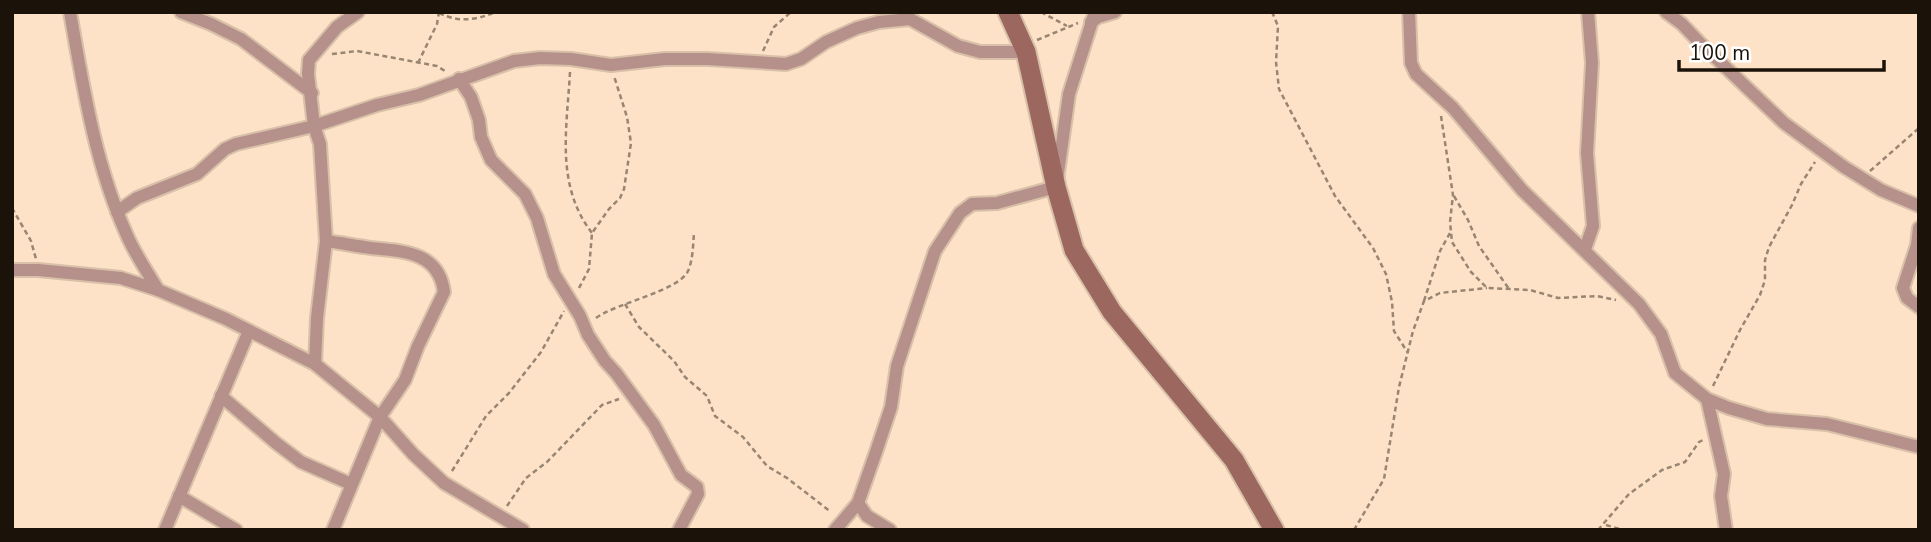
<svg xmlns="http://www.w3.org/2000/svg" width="1931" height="542" font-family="'Nunito Sans',sans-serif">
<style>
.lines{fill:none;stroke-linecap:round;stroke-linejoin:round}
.street-casing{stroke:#d9c1a9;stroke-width:16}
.secondary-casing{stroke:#d9c1a9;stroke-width:23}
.path{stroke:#988572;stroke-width:2.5;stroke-dasharray:5 3.5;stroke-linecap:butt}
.street{stroke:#b6918b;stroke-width:12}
.secondary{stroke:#9b675f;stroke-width:19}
</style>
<rect width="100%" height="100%" fill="#fde2c7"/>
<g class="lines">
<defs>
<g id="street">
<path d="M70,12C83,86 95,164 126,233C134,253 147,271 158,290"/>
<polyline points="181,12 211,24 241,39 312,93"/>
<polyline points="1409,12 1411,63 1416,74 1453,108 1522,190 1639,304 1661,334 1675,373 1707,399 1729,408 1767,419 1827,424 1919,447"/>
<polyline points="1666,12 1682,24 1699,42 1784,123 1844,167 1881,190 1919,206"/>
<polyline points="906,13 910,19 958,46 980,52 1026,52"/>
<polyline points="1091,22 1098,17 1115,12"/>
<polyline points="459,79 471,97 479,120 481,137 491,160 525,194 537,218 554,274 580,316 588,335 605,361 616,373 654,425 681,475 697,487 698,494 679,530"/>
<polyline points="117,212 137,198 197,174 225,149 236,144 314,126 377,105 419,95 514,61 540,58 571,59 611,65 665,59 707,59 786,64 801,59 826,42 857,28 879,22 910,19"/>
<polyline points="1919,228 1917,245 1903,288 1907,298 1919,307"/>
<path d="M326,241C341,243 356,246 371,248C403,251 439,252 444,292L418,346L405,380L380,417L333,530"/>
<polyline points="1585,249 1593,226 1587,153 1592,63 1588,12"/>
<polyline points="12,270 38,270 121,278 158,290 226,319 315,364 380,417 413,454 444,483 523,530"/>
<polyline points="315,364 317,318 326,241 320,144 314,126 308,74 309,60 337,27 358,12"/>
<polyline points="221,396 276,443 301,462 351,484"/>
<polyline points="1707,399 1724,474 1721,496 1726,530"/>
<polyline points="179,496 236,530"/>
<polyline points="858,503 867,516 890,530"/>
<polyline points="165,530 249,331"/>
<polyline points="835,530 858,503 876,452 891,407 897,366 935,251 960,213 972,204 997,203 1056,187 1069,94 1095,12"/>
</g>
<polyline id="secondary" points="1008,12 1026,52 1056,187 1074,250 1112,312 1234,460 1274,530"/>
</defs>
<use href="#street" class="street-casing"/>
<use href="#secondary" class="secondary-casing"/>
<g class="path">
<polyline points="1041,12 1067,26"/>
<polyline points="1272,12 1278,26 1276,62 1279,89 1335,196 1373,248 1386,274 1392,302 1394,331 1408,353"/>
<path d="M439,13C460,23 475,20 496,12"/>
<polyline points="1037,40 1078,23"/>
<polyline points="763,51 774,27 791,12"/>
<polyline points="332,54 357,51 437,66 445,71"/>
<polyline points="418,63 437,24 439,12"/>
<path d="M570,72C567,128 555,185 592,233"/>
<polyline points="1441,116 1453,195 1450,222 1452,242 1471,272 1487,288 1530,290 1558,298 1597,296 1616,300"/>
<polyline points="1870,171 1919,128"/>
<polyline points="1454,196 1468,220 1479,246 1509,289"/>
<polyline points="12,208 31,241 36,259"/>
<polyline points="579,288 589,269 592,233 609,209 620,198 624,189 631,143 627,117 614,76"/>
<polyline points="1424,301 1440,251 1450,233"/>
<polyline points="625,304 639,327 674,361 685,377 707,396 715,416 743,437 767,466 787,478 831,512"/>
<path d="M596,318C616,303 679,291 688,271C693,260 693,245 694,233"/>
<polyline points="1713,386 1740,330 1760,295 1765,280 1765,260 1769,247 1792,205 1801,184 1815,162"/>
<polyline points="452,471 486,416 509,393 541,352 564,311"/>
<polyline points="507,506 526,478 547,462 602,405 619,399"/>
<polyline points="1606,525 1623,530"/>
<polyline points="1354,530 1384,479 1399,387 1413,331 1424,301 1440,293 1487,288"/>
<polyline points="1598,530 1629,494 1662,470 1685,462 1699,442 1703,440"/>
</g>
<use href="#street" class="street"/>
<use href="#secondary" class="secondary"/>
</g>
<rect width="1931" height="542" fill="none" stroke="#1b1209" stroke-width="28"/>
<path d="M1679 60v10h205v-10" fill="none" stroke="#1b1209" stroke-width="3.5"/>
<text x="1689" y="60" font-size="21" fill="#1b1209" stroke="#ffffff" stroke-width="5" paint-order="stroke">100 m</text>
</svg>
